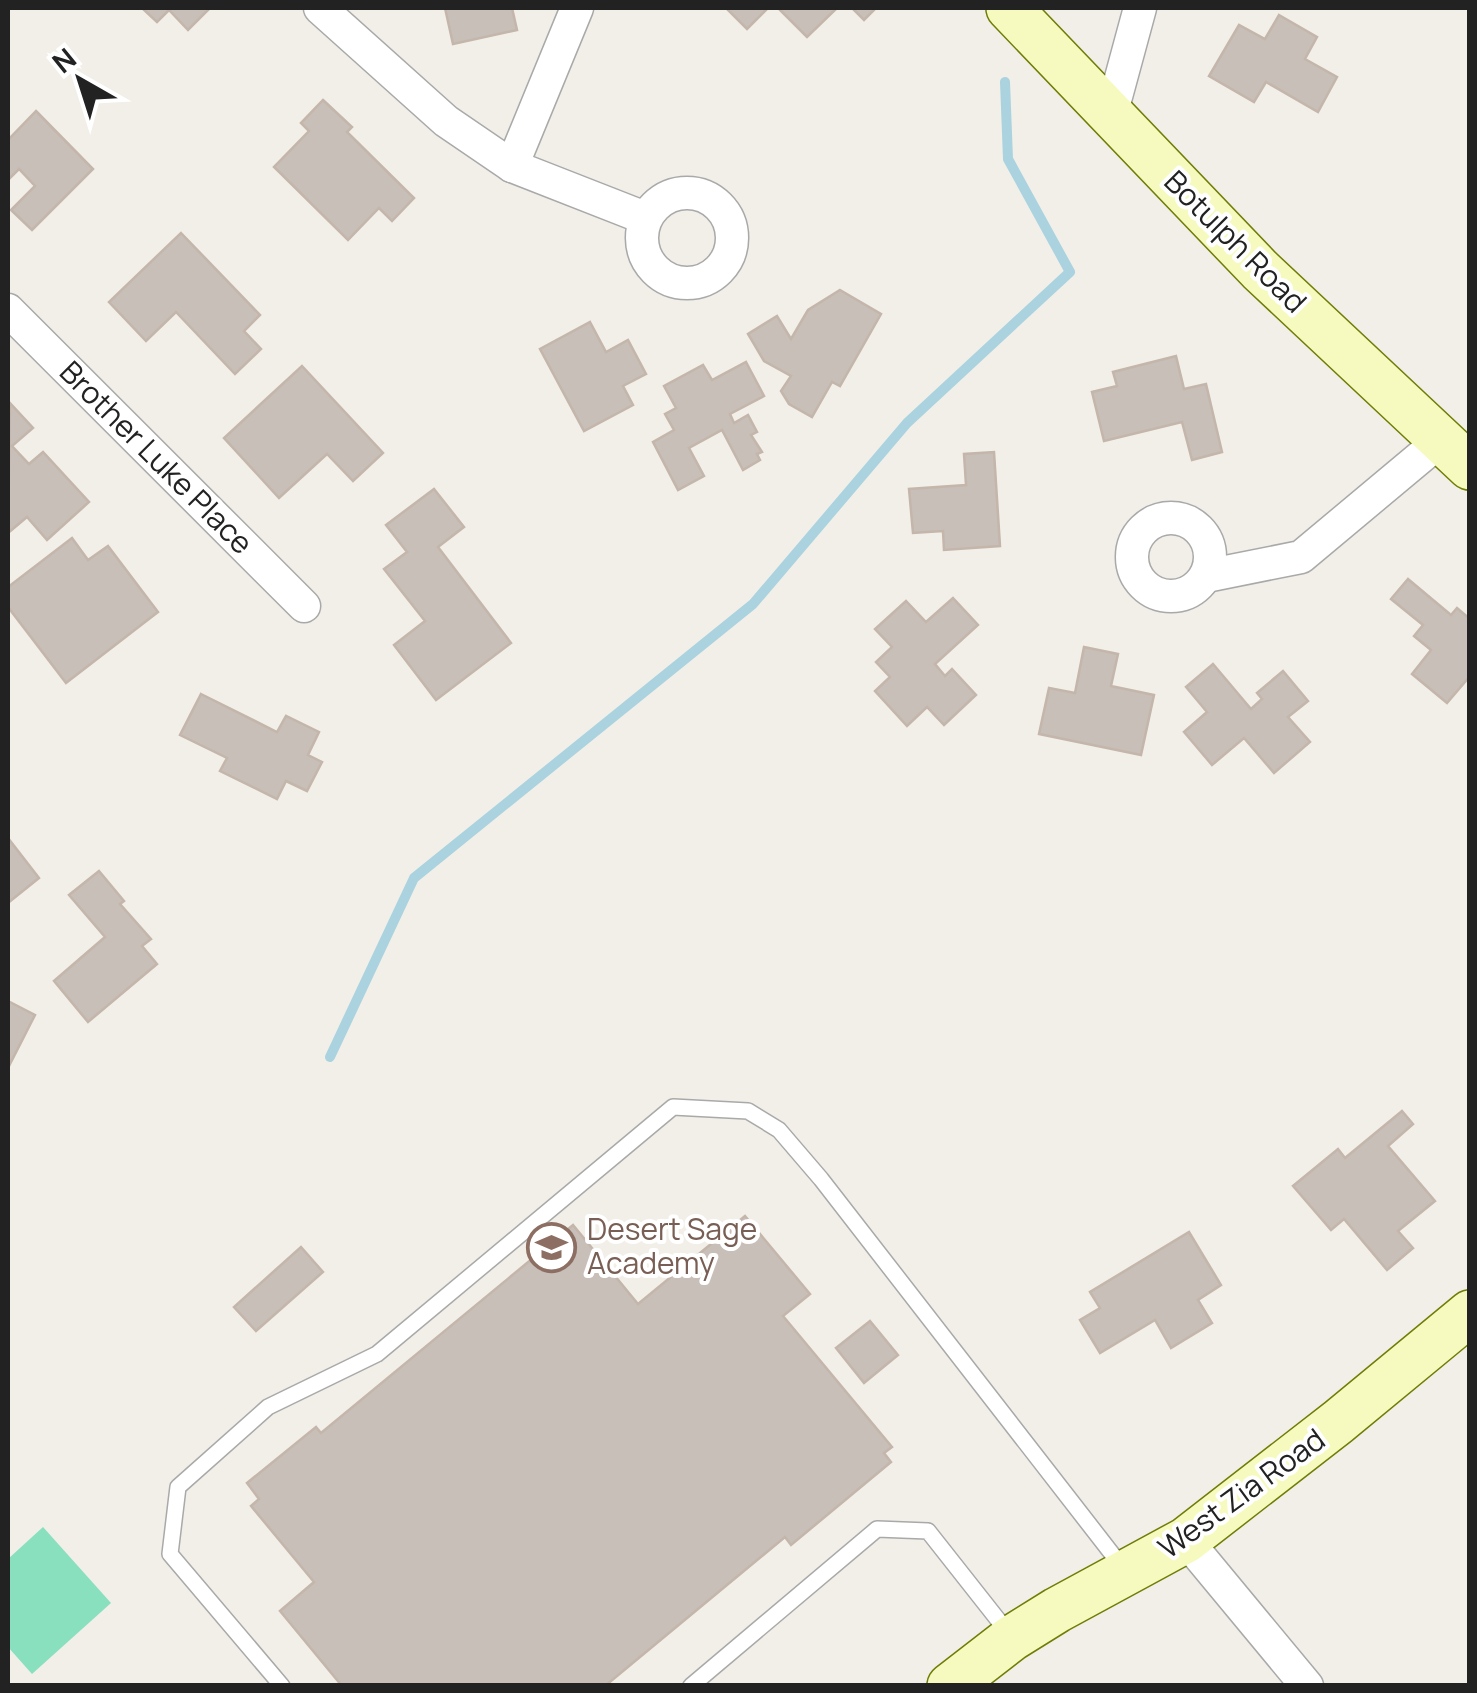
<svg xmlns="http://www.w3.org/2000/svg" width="1477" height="1693" font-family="Manrope,sans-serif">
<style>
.pitch{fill:#88e0be}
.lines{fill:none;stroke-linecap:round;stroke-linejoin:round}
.stream{stroke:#aad3df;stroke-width:10}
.building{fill:#c7bfb8;stroke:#c4b6ab;stroke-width:2.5}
.lane-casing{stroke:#a9a9a9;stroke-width:18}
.street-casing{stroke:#a9a9a9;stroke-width:35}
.secondary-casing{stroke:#707d05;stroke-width:48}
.lane{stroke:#fff;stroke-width:15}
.street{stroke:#fff;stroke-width:32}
.secondary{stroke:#f7fabf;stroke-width:45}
.labels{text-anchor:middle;stroke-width:8;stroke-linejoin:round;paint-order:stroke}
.street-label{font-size:30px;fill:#222;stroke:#fff}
.education-label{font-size:30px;fill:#785e54;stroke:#fff;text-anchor:start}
</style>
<rect width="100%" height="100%" fill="#f2efe9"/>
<polygon class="pitch" points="43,1527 111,1603 32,1674 8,1647 8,1559"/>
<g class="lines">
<polyline class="stream" points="330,1057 414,878 753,604 907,423 1070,272 1008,159 1005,82"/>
</g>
<g class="building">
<polygon points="142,8 210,8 188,30 169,10 157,22"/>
<polygon points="445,8 512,8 517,30 453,44"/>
<polygon points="726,8 768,8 747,29"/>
<polygon points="778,8 837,8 807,37"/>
<polygon points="852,8 876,8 864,20"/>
<polygon points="1279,15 1317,37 1305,59 1337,77 1318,112 1266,82 1254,102 1209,76 1239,25 1265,39"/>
<polygon points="323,100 352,127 347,132 414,198 392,221 379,208 348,240 274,167 309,131 301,123"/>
<polygon points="36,111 93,169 32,230 11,210 35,186 19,169 8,180 8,140"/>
<polygon points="181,233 260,315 244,331 261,349 235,374 176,312 146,341 109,302"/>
<polygon points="840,290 881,314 840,386 832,382 812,417 789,404 781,391 791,376 764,361 748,334 777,316 791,339 808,310"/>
<polygon points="590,322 606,352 628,340 646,374 623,386 633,405 584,431 540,349"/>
<polygon points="1176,356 1184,389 1206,384 1222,452 1192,460 1182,422 1104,441 1092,392 1117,386 1113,372"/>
<polygon points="746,362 764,396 730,414 734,423 748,415 757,432 751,435 762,452 757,454 760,460 743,470 722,430 689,448 704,476 678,490 653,442 674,430 665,414 676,408 664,386 703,365 712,380"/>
<polygon points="302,366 383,453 353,481 327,454 279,498 224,438"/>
<polygon points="10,403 33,428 12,446 29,464 43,452 89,502 47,540 27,517 8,533"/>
<polygon points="994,452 1000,546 944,550 943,531 913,533 909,489 966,485 964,454"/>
<polygon points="434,489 464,527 438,547 511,643 436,700 394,645 425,621 384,569 407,552 386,525"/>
<polygon points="72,538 88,560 108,546 158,612 66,683 8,607 8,587"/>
<polygon points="1408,579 1451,615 1457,608 1470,619 1470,676 1447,703 1412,674 1431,650 1414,636 1423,625 1391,599"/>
<polygon points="953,598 978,625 935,664 945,676 952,669 976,695 944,725 927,707 907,726 875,691 890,677 876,662 892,647 875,629 906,601 926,622"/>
<polygon points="1084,647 1118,654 1111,686 1154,695 1141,755 1039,734 1049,688 1075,693"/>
<polygon points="1213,664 1251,709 1262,699 1257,693 1283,671 1308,701 1288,717 1310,742 1274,773 1244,738 1212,765 1184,732 1207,712 1186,687"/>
<polygon points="201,694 277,732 286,716 319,732 308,755 322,762 307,791 286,781 277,799 220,771 227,758 180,735"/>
<polygon points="8,838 39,878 8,903"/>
<polygon points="99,871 124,901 120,904 151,939 142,946 157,964 88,1022 54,981 105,937 69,895"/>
<polygon points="8,1001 35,1015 8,1068"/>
<polygon points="1402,1111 1413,1124 1388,1146 1435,1201 1398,1231 1413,1248 1387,1270 1344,1219 1331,1230 1293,1186 1338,1149 1345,1158"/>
<polygon points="745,1216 810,1294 783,1316 892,1447 884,1453 891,1462 791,1545 785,1537 605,1686 342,1686 280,1611 314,1582 251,1506 259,1499 247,1483 316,1427 321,1433 573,1225 638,1304"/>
<polygon points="1189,1232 1221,1285 1198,1300 1212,1323 1171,1348 1155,1320 1100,1353 1080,1320 1100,1308 1090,1292"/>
<polygon points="301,1247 323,1272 256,1331 234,1307"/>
<polygon points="870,1321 898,1355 864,1383 836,1348"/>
</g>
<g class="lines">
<defs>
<g id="lane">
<polyline points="282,1686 170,1554 178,1487 268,1407 377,1354 673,1107 748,1111 779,1130 821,1179 1123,1568"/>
<polyline points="691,1686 877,1529 928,1531 1010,1635"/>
</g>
<g id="street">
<polyline points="320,8 446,121 512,166 645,218"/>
<polyline points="1111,115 1140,8"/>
<polyline points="512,166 577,8"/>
<circle cx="687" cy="238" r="45"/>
<polyline points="8,310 304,606"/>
<circle cx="1171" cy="557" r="39"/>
<polyline points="1206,576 1301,557 1441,440"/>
<polyline points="1186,1540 1307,1686"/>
</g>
<g id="secondary">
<polyline points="1009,8 1260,270 1470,467"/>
<polyline points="950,1686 1012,1638 1057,1610 1186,1540 1338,1422 1470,1313"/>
</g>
</defs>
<use href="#lane" class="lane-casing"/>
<use href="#street" class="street-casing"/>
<use href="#secondary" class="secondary-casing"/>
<use href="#lane" class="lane"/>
<use href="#street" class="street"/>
<use href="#secondary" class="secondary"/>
</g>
<defs>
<symbol id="school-ring" viewBox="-11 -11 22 22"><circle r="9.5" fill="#fff" stroke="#8d6e63" stroke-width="1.5"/><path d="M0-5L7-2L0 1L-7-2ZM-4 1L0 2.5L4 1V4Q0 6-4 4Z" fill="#8d6e63"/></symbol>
</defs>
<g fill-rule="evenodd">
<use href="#school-ring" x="524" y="1220" width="55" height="55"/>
</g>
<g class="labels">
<g class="street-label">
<text transform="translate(1235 242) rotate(45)" y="10">Botulph Road</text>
<text transform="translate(156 458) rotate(45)" y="10">Brother Luke Place</text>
<text transform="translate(1242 1494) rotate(-36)" y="10">West Zia Road</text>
</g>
<g class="education-label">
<text x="587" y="1240">Desert Sage<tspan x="587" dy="34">Academy</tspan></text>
</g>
</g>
<rect width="1477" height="1693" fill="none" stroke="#222222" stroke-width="20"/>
<g transform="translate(80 80) rotate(321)" stroke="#ffffff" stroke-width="8" paint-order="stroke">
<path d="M0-8L18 38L0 25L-18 38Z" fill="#222222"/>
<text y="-15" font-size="28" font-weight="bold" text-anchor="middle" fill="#222222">N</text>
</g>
</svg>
